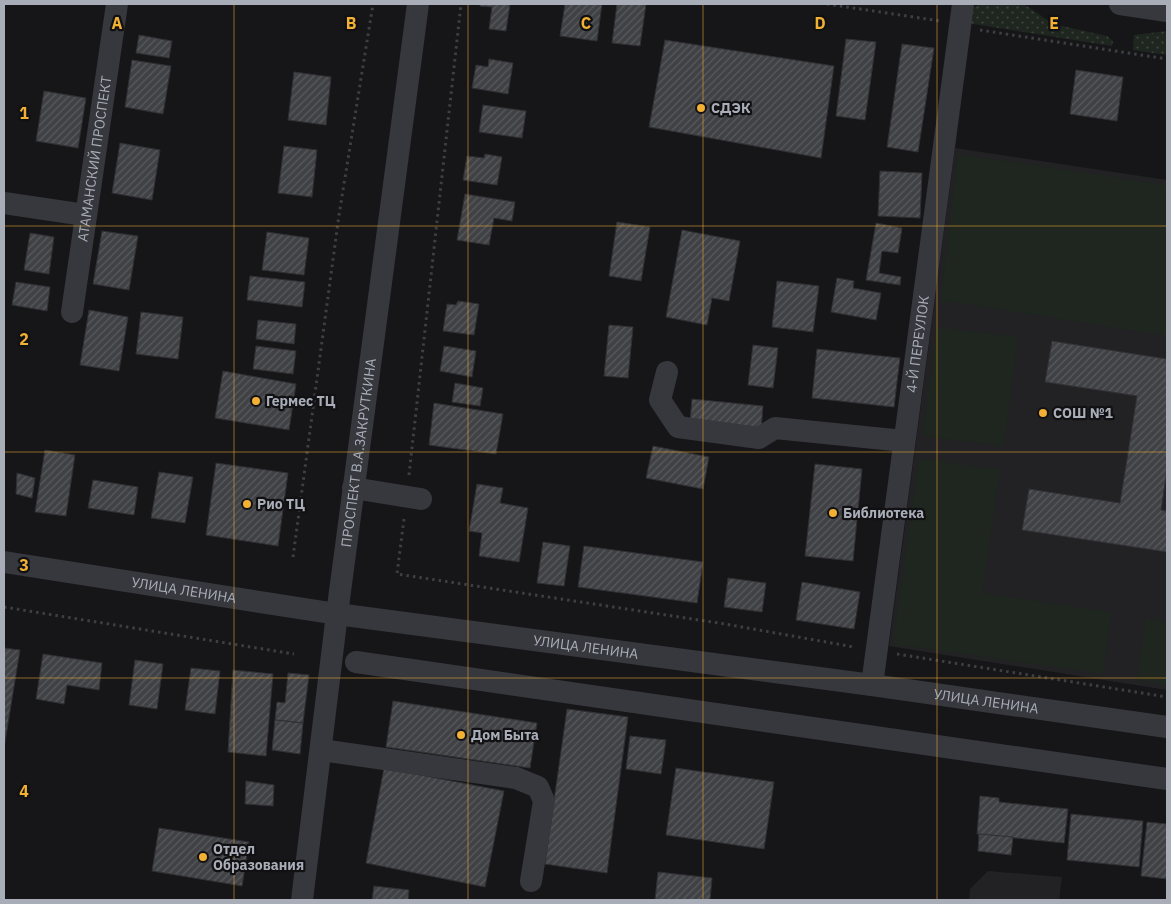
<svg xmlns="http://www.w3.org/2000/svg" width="1171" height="904" font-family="'IBM Plex Sans',sans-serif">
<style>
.built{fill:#222225}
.grass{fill:url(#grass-dots)}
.green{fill:#1e261f}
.building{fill:url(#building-hatch);stroke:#303034}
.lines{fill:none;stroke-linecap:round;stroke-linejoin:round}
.path{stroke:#3d3f44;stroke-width:3;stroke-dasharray:2.5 4;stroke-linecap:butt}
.minor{stroke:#37383d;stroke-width:22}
.grid{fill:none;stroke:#f2b134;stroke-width:1;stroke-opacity:0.55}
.poi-dot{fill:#f2b134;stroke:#111113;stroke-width:2}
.labels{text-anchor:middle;stroke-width:4.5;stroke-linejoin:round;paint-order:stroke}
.poi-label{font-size:14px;font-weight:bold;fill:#a8adb8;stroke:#111113;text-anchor:start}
.street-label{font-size:14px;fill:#a8adb8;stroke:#111113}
.grid-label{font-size:16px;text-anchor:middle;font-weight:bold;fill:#f2b134;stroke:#111113;stroke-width:4.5;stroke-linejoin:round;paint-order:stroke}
</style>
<defs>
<pattern id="grass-dots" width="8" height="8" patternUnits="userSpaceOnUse" patternTransform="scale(1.25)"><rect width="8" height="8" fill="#1e261f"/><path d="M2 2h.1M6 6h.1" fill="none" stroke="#3c433d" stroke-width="1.8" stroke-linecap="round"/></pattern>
<pattern id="building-hatch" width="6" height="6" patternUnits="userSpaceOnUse" patternTransform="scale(1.25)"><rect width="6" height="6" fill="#404145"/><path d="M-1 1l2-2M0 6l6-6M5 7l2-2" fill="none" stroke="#595a5e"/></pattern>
</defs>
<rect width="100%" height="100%" fill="#161618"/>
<g class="built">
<polygon points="955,148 1167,180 1167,690 889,646"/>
<polygon points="988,871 1062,877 1059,900 969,900 970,889"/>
</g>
<g class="grass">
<polygon points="980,4 1024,4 1053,24 1107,36 1113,41 1112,46 967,23 969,10"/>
<polygon points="1167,31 1167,55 1133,50 1134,35"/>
</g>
<g class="green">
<polygon points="958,154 1167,185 1167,336 941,300"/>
<polygon points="937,327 1018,337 1004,446 923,436"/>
<polygon points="919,458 1000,470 982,593 1111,612 1103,674 893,644"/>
<polygon points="1146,618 1167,622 1167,685 1137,680"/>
</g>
<g class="building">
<polygon points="480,4 510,4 506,31 489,29 492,7 480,6"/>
<polygon points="565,4 602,4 597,41 560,36"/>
<polygon points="617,4 646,4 640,46 612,43"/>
<polygon points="139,35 172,41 169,58 136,53"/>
<polygon points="846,39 876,42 865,120 836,116"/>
<polygon points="665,40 834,66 821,158 649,127"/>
<polygon points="902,44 934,48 918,152 887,147"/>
<polygon points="489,59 513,63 508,94 472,88 476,65 488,67"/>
<polygon points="132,60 171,66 163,114 125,107"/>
<polygon points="1076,70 1123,77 1117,121 1070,114"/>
<polygon points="294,72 331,77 326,125 288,120"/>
<polygon points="44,91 86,98 78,148 36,141"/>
<polygon points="483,105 526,111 522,138 479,132"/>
<polygon points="120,143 160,150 152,200 112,193"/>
<polygon points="284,146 317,150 312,197 278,193"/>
<polygon points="485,154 502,157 497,185 463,180 467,156 484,158"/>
<polygon points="880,171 922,173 920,218 878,216"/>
<polygon points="465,194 515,202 512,221 494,218 489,245 457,240"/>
<polygon points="617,222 650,227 641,281 609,276"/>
<polygon points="876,223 902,228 898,253 882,251 879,273 901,277 900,285 866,280"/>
<polygon points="682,230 740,241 729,301 712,298 707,325 666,317"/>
<polygon points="102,231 138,236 129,290 93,284"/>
<polygon points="267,232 309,238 304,275 262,270"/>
<polygon points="30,233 54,237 49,274 24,270"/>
<polygon points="250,276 305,282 302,307 247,300"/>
<polygon points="837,278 854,281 853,288 881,293 876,320 831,312"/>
<polygon points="777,281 819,286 813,332 772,327"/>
<polygon points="16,282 50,287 47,311 12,305"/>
<polygon points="458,301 479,304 474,335 443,331 447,304 456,305"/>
<polygon points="89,310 128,317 119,371 80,365"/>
<polygon points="141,312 183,317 178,359 136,354"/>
<polygon points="258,320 296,324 294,344 256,339"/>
<polygon points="609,325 633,327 628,378 604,376"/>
<polygon points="1052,341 1167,359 1167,470 1161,510 1167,511 1167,552 1022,530 1029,489 1120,503 1137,396 1045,382"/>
<polygon points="753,345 778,348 773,388 748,385"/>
<polygon points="256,346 296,351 293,374 253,369"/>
<polygon points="444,346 476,351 472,377 440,371"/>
<polygon points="817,349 900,358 894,407 812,398"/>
<polygon points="223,371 296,384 289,430 215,418"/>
<polygon points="455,383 483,388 480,406 452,402"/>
<polygon points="692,399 763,406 761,430 690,423"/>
<polygon points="434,403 503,414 496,454 429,445"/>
<polygon points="653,446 709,457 703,489 646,478"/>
<polygon points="45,450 75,455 66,516 35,512"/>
<polygon points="216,463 288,473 278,546 206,535"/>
<polygon points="815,464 862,469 853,561 805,556"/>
<polygon points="159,472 193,477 185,523 151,518"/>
<polygon points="17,473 35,478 32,498 16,494"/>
<polygon points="93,480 138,487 134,515 88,508"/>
<polygon points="477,484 503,488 500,503 528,508 519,562 479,556 482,533 469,531"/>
<polygon points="543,542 570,546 564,586 537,583"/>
<polygon points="584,546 703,562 697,603 578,587"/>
<polygon points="728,578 766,583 762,612 724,607"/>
<polygon points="802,582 860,592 854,629 796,620"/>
<polygon points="4,648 20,650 4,748"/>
<polygon points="43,654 102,663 99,690 67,685 64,704 36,699"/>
<polygon points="135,660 163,664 157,709 129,705"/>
<polygon points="191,668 220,671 215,714 185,710"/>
<polygon points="233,670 273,674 266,756 228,752"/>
<polygon points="288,673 309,675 303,723 275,720 277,702 285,703"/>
<polygon points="393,701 537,723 530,768 386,747"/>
<polygon points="567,709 628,717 607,873 545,864"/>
<polygon points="275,720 303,723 300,754 272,750"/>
<polygon points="630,736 666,740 661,774 626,769"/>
<polygon points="384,768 504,791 485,887 366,863"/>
<polygon points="676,768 774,782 764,849 666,835"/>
<polygon points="246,781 274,785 273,806 245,804"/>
<polygon points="980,796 999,798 999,802 1068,809 1064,843 977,834"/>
<polygon points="1071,814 1143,821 1139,867 1067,860"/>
<polygon points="1147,822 1167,824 1167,879 1141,876"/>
<polygon points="159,828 249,842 242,886 152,871"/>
<polygon points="979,834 1013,837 1011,855 978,851"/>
<polygon points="658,872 712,878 710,900 655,900"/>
<polygon points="374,886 409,890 408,900 372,900"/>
</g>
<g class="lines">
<g class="path">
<polyline points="827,4 940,21"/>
<polyline points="980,30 1167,59"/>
<polyline points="409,475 461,4"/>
<polyline points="404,519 397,574 725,624 854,647"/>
<polyline points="293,557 339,215 373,4"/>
<polyline points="4,607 294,654"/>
<polyline points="897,654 1167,697"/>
</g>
<g class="minor">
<polyline points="1120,4 1167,11"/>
<polyline points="4,203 85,215"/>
<path id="s1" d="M72,312L117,4"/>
<polyline points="667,372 660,400 678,427 759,438 775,428 904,441"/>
<polyline points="353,488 421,499"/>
<path id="s2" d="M4,562L337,614L872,685L1167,727"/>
<polyline points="356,662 1167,779"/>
<path id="s3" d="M872,685L963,4"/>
<polyline points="321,750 516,778 538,787 544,801 531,881"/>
<path id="s4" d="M302,900L337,614L418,4"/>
</g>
</g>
<path class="grid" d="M234,4V900M468,4V900M703,4V900M937,4V900M4,226H1167M4,452H1167M4,678H1167"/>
<g class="poi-dot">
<circle cx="701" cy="108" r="5"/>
<circle cx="256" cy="401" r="5"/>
<circle cx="1043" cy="413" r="5"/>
<circle cx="247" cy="504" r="5"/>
<circle cx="833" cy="513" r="5"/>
<circle cx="461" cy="735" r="5"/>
<circle cx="203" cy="857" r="5"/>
</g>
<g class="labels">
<g class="poi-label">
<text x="711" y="113">СДЭК</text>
<text x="266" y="406">Гермес ТЦ</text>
<text x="1053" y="418">СОШ №1</text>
<text x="257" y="509">Рио ТЦ</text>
<text x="843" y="518">Библиотека</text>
<text x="471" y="740">Дом Быта</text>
<text x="213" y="854">Отдел<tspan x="213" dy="16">Образования</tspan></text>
</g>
<g class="street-label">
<text dy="5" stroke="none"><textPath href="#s1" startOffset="155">АТАМАНСКИЙ ПРОСПЕКТ</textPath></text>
<text dy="5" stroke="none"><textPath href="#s3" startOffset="344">4-Й ПЕРЕУЛОК</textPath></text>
<text dy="5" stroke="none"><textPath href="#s4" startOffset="451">ПРОСПЕКТ В.А.ЗАКРУТКИНА</textPath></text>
<text dy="5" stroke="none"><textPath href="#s2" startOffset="182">УЛИЦА ЛЕНИНА</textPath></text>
<text dy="5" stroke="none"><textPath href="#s2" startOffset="588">УЛИЦА ЛЕНИНА</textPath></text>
<text dy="5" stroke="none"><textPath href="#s2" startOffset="992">УЛИЦА ЛЕНИНА</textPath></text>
</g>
</g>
<g class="grid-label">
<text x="117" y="29">A</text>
<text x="351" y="29">B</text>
<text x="586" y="29">C</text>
<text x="820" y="29">D</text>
<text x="1054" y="29">E</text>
<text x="24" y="119">1</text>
<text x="24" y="345">2</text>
<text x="24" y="571">3</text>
<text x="24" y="797">4</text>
</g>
<rect width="1171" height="904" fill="none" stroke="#a8adb8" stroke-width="10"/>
</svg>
